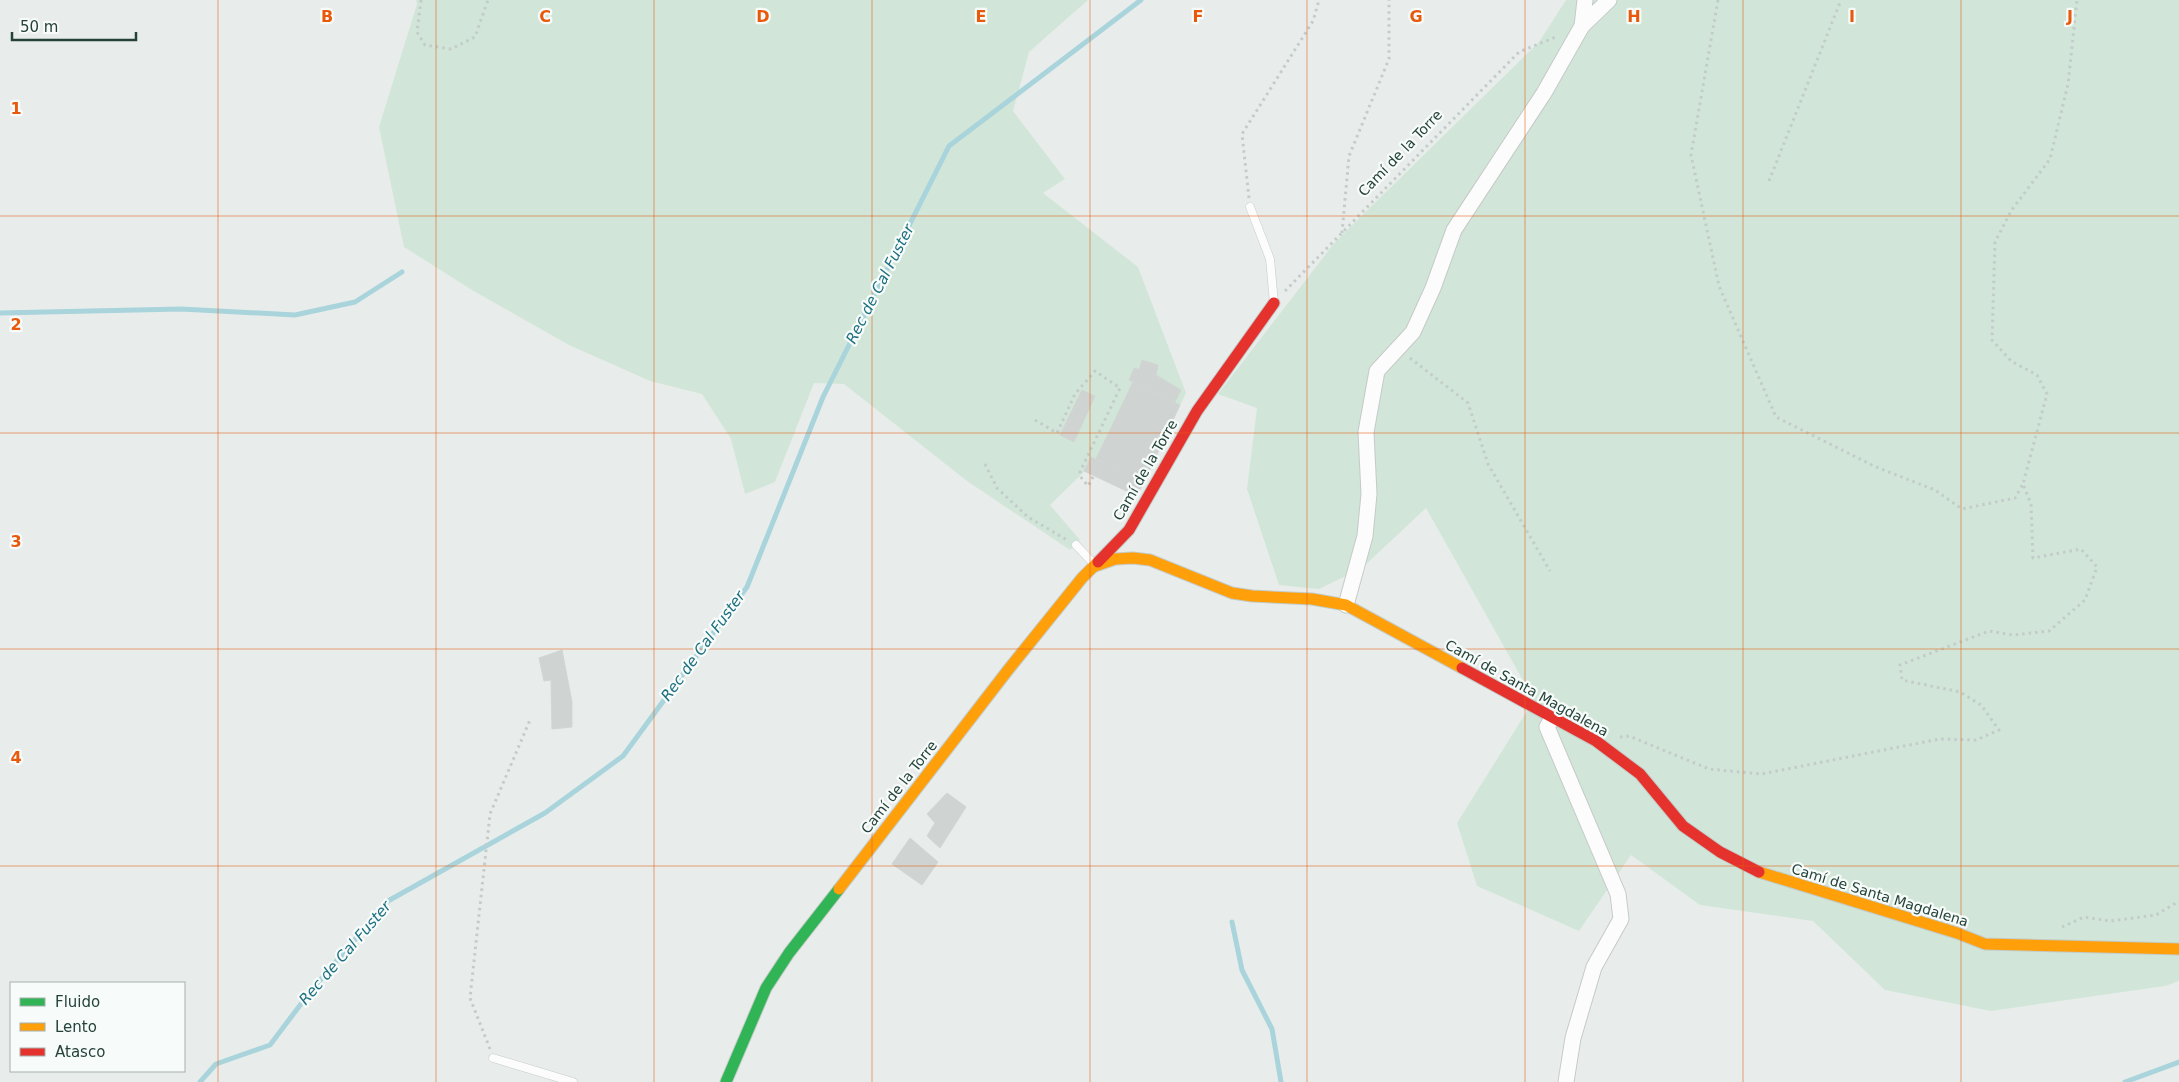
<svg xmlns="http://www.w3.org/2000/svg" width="2179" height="1082" font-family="'DejaVu Sans',sans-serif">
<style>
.green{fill:#d1e6d8}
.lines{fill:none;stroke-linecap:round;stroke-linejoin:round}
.stream{stroke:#a9d4db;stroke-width:5}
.building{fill:#cfd4d2;stroke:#d1d6d4}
.lane-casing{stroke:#c5cac8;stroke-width:9}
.street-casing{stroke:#c5cac8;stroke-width:17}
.fast-casing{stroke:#c3cbc8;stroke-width:13}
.slow-casing{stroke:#c3cbc8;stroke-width:13}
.jam-casing{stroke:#c3cbc8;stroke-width:13}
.path{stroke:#c3ccca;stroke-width:3;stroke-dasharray:2.5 4;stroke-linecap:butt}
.lane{stroke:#fcfcfc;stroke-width:8}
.street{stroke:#fcfcfc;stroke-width:15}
.fast{stroke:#30b455;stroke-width:11}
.slow{stroke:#ff9f0a;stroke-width:11}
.jam{stroke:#e5322d;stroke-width:11}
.grid{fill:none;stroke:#e8590c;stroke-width:1;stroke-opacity:0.55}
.labels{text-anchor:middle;stroke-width:4.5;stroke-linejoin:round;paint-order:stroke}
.street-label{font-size:14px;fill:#24423a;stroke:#f7fbf9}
.water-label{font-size:15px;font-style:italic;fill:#1c6f80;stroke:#f7fbf9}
.grid-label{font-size:16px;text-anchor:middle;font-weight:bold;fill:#e8590c;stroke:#f7fbf9;stroke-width:4.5;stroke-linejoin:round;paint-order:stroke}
</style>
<rect width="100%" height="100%" fill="#e8edeb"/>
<g class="green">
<polygon points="416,0 1088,0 1029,52 1013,111 1065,179 1043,193 1138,267 1186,393 1137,496 1085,471 1050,505 1080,540 1070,550 967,481 844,384 814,383 775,482 745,494 731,439 702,394 650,381 569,345 472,290 404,247 379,127 417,4"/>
<polygon points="1566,0 2179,0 2179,981 2165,986 1991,1011 1885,990 1813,921 1700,905 1631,855 1579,931 1477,886 1457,823 1534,700 1426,508 1362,568 1319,589 1279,585 1247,489 1257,408 1218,394 1335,242 1539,42"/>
</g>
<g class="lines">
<g class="stream">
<polyline points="0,313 181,309 295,315 355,302 402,272"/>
<polyline points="1232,922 1242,970 1272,1029 1281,1082"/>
<polyline points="200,1082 216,1064 270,1045 310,992 388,901 545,813 623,756 747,587 823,397 949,146 1141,0"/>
<polyline points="2125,1082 2179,1062"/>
</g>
</g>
<g class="building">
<polygon points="1142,360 1158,365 1156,375 1139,370"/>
<polygon points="1134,368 1156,375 1181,390 1175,402 1129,380"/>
<polygon points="1133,382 1180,405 1144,482 1096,459"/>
<polygon points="1082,390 1095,396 1074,442 1060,435"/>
<polygon points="1091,457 1144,482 1137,496 1084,471"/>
<polygon points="562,650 572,702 572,727 552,729 551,680 544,681 539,658"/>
<polygon points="947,793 966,807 940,848 927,836 935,823 927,814"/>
<polygon points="910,838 938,862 922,885 892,864"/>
</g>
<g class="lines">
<defs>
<g id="lane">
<polyline points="1250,207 1270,259 1274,303"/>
<polyline points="1076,545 1095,565"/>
<polyline points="493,1058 573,1082"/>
</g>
<g id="street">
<polyline points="1582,26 1609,0"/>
<polyline points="1346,605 1365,536 1369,494 1366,432 1377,371 1413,332 1433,288 1454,230 1544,93 1582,26 1585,0"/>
<polyline points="1552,718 1547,727 1618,894 1621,919 1594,967 1573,1038 1566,1082"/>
</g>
<polyline id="fast" points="726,1082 766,988 789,953 839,889"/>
<g id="slow">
<polyline points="1095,566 1115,559 1133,558 1150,560 1232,593 1252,596 1312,599 1346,605 1462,668"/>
<polyline points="1759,872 1957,933 1985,944 2179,949"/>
<polyline points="839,889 1008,670 1082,578 1098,562"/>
</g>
<g id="jam">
<polyline points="1098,562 1129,530 1197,411 1274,303"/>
<polyline points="1462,668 1596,741 1640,774 1683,826 1720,852 1759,872"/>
</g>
</defs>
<use href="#lane" class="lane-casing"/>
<use href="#street" class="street-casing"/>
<use href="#fast" class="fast-casing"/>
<use href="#slow" class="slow-casing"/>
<use href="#jam" class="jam-casing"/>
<g class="path">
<polyline points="421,0 417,32 425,45 451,49 475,37 488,0"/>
<polyline points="1718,0 1691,155 1719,286 1776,417 1876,467 1935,490 1962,509 2015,498 2023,484"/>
<polyline points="1769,181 1841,0"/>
<polyline points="1249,198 1242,134 1313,21 1319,0"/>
<polyline points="1342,233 1349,156 1389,59 1389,0"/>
<polyline points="1285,291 1519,52 1558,36"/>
<polyline points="1410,358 1468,403 1488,464 1550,571"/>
<polyline points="1035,420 1057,433 1075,394 1095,371 1120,388 1080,472 1080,476 1088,486 1094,475"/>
<polyline points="985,464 997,488 1028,517 1067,540"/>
<polyline points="1620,737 1629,736 1709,769 1761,774 1940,739 1976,740 1999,730 1981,705 1960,692 1902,680 1900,665 1989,631 2013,635 2049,631 2085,600 2097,567 2081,549 2033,558 2031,504 2023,484 2047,394 2037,375 2011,361 1992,340 1995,242 2011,211 2050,159 2068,84 2077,0"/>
<polyline points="2062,927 2084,917 2110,921 2156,915 2179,901"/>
<polyline points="490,1049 470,998 490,814 530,720"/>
</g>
<use href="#lane" class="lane"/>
<use href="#street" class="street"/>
<use href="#fast" class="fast"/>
<use href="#slow" class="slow"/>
<use href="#jam" class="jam"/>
</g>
<path class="grid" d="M218,0V1082M436,0V1082M654,0V1082M872,0V1082M1090,0V1082M1307,0V1082M1525,0V1082M1743,0V1082M1961,0V1082M0,216H2179M0,433H2179M0,649H2179M0,866H2179"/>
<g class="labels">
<g class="street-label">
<text transform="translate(1400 153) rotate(-46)" y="5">Camí de la Torre</text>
<text transform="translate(1145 470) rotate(-60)" y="5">Camí de la Torre</text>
<text transform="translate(1527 688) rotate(29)" y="5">Camí de Santa Magdalena</text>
<text transform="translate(899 787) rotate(-52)" y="5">Camí de la Torre</text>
<text transform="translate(1880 895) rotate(17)" y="5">Camí de Santa Magdalena</text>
</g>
<g class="water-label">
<text transform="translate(880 284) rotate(-63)" y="5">Rec de Cal Fuster</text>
<text transform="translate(703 646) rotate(-54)" y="5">Rec de Cal Fuster</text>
<text transform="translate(345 953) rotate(-49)" y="5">Rec de Cal Fuster</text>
</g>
</g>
<g class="grid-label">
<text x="327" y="22">B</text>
<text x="545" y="22">C</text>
<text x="763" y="22">D</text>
<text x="981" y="22">E</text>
<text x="1198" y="22">F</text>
<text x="1416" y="22">G</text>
<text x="1634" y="22">H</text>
<text x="1852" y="22">I</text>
<text x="2070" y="22">J</text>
<text x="16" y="114">1</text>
<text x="16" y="330">2</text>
<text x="16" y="547">3</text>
<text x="16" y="763">4</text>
</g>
<rect x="10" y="982" width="175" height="90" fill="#f7fbf9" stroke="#a3b1ad"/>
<rect x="20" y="998" width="25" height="8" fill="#30b455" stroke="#a3b1ad"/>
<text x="55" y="1007" font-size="15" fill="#24423a">Fluido</text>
<rect x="20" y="1023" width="25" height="8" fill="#ff9f0a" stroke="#a3b1ad"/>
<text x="55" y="1032" font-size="15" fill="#24423a">Lento</text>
<rect x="20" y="1048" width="25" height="8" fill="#e5322d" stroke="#a3b1ad"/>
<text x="55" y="1057" font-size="15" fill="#24423a">Atasco</text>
<path d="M12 32v8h124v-8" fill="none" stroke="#24423a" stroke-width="2.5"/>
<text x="20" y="32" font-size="15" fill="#24423a" stroke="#f7fbf9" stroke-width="4" paint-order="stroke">50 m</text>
</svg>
